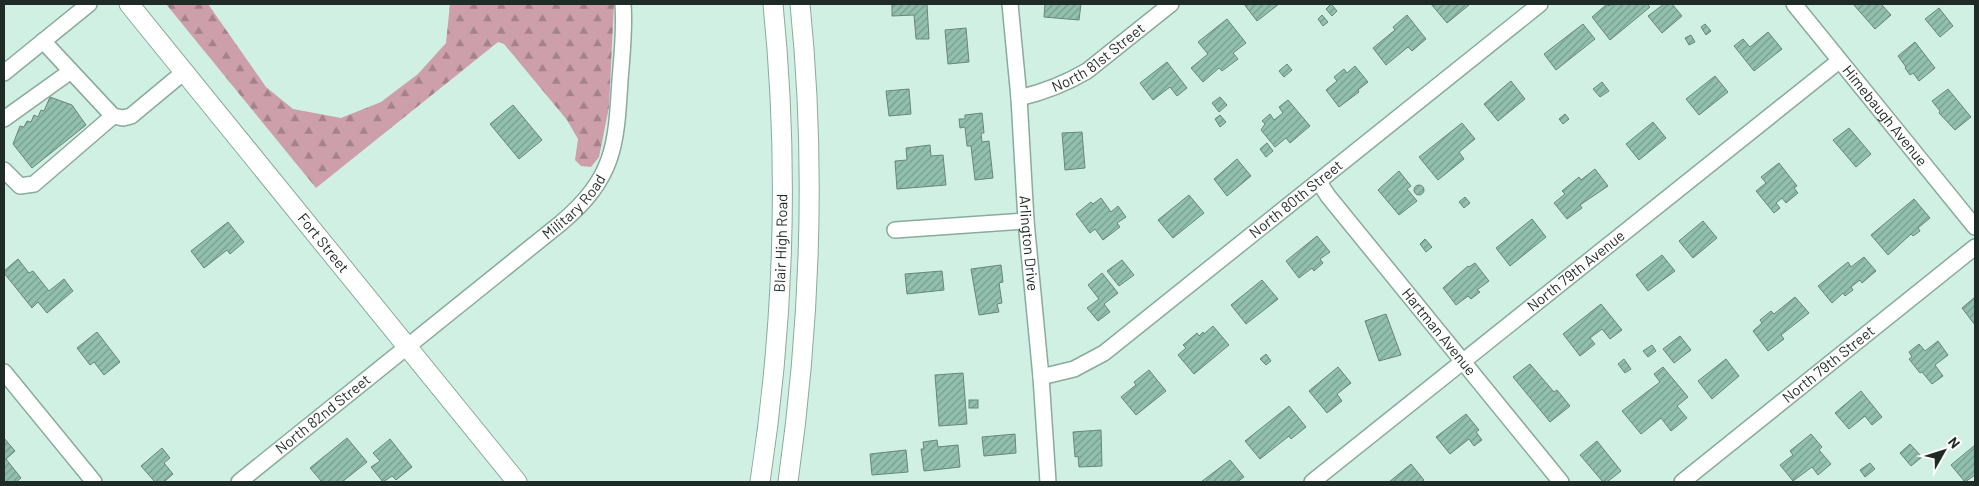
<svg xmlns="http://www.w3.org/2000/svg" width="1979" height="486" font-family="Barlow,sans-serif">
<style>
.forest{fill:url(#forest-firs)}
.building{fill:url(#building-hatch);stroke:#68877b}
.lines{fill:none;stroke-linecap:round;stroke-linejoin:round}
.minor-casing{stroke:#8baa9e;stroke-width:18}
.major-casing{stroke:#8baa9e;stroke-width:21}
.minor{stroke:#fff;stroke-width:15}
.major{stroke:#fff;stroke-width:19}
.labels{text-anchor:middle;stroke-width:5;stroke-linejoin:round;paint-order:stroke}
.street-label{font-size:15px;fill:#1f2b27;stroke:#fff}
</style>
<defs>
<pattern id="forest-firs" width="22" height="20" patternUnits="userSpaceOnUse" patternTransform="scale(1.25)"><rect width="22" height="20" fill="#cc9faa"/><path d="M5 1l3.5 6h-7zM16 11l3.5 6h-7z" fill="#a5828a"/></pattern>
<pattern id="building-hatch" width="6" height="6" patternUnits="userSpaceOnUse" patternTransform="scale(1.25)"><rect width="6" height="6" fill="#92c0af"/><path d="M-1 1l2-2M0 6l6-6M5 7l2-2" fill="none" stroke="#779c8e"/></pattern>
</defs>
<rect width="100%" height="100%" fill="#cff0e3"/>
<polygon class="forest" points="166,4 208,4 266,87 293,109 341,118 381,102 418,74 446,43 450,4 614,4 609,107 599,157 591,167 581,166 575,160 578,139 567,120 504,44 498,42 316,188"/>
<g class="building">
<polygon points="892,4 929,4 927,5 929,39 916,39 914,15 892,16"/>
<polygon points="1045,4 1081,4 1079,20 1044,17"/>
<polygon points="1244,4 1279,4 1257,21"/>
<polygon points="1331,4 1337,11 1332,16 1326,9"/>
<polygon points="1431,4 1468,4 1469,5 1447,23"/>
<polygon points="1607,4 1609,6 1612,4 1647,4 1650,7 1610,40 1592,17"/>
<polygon points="1664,4 1672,4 1682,16 1662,33 1648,16"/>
<polygon points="1853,4 1881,4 1891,15 1875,29"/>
<polygon points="1939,8 1953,26 1940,37 1925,19"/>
<polygon points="1322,15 1328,22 1323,26 1318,19"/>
<polygon points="1407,15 1426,39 1412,51 1408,47 1386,65 1373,48 1395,30 1393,27"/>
<polygon points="1227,19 1246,43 1233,53 1238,59 1222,71 1219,68 1203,82 1191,68 1208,54 1198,42"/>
<polygon points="1583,24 1595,39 1556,70 1544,54"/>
<polygon points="1705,24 1711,31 1706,35 1701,27"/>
<polygon points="966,28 969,62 948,64 945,30"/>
<polygon points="1768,32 1782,49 1754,71 1734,46 1743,39 1750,47"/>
<polygon points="1691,35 1695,42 1689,45 1685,38"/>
<polygon points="1915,42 1935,68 1919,81 1913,73 1910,75 1905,68 1906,67 1898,56"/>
<polygon points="1167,62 1187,88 1177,96 1170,87 1153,100 1140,83"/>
<polygon points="1287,64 1292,70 1284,77 1279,71"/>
<polygon points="1355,66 1368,82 1358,90 1359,92 1339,107 1326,90 1337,81 1334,77 1344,69 1347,73"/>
<polygon points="1715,76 1728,92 1699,115 1686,99"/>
<polygon points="1511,81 1525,99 1498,121 1484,104"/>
<polygon points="1602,82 1609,91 1600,97 1593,89"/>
<polygon points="909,89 911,114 889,116 886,91"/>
<polygon points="1948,89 1971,117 1955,130 1939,113 1940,111 1932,101"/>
<polygon points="50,97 72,105 86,125 32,168 13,144 20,126 24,127 27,121 31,122 34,115 38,117 41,110 44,111"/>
<polygon points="1220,97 1227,105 1219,112 1212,103"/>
<polygon points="1288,100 1310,126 1290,143 1286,138 1275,147 1261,130 1265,124 1262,121 1270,114 1274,120 1283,113 1279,107"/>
<polygon points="513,105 542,140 519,159 490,124"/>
<polygon points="982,113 984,133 981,133 982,142 989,141 993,178 975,180 971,146 967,146 965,127 960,128 959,119 965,119 965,115"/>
<polygon points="1565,114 1569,119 1563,124 1559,119"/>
<polygon points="1220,115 1226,122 1220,127 1215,119"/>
<polygon points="1653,122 1666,138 1639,160 1626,144"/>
<polygon points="1462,123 1475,139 1459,152 1464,159 1438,180 1419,157"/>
<polygon points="1849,128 1871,154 1856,167 1833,140"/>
<polygon points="1082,132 1085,168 1065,170 1062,133"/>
<polygon points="1267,143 1273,151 1266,157 1260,149"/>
<polygon points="930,145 931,156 943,155 946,185 897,189 895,161 907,160 906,148"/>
<polygon points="1237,159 1251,176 1227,196 1214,179"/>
<polygon points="1779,163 1797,186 1794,188 1798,193 1786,203 1782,198 1776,203 1780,208 1774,213 1756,191 1766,183 1761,177"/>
<polygon points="1595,169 1608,186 1580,205 1582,208 1567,219 1554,203 1565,194 1562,191 1579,177 1581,180"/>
<polygon points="1399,171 1411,186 1407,189 1417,201 1399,215 1378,190"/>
<circle cx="1419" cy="190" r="5"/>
<polygon points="1189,195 1204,213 1173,238 1158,220"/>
<polygon points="1465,197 1470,203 1464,208 1459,202"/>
<polygon points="1101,198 1111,212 1118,206 1126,217 1117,223 1120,227 1103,240 1095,229 1090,233 1076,214 1091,202 1093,204"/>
<polygon points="1914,199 1930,218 1918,228 1920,231 1913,236 1911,234 1888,255 1871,235"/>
<polygon points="1532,219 1546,237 1510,266 1496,248"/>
<polygon points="1703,221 1717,238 1693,258 1679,241"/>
<polygon points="228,222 244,242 230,254 227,250 204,268 191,251"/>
<polygon points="1317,236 1330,252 1320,259 1323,263 1314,271 1312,268 1299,278 1286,261"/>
<polygon points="1425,239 1432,247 1426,252 1420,244"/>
<polygon points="1662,255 1675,271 1648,291 1636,275"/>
<polygon points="1864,257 1876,271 1862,283 1860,280 1851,287 1853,290 1845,296 1843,293 1832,303 1818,286 1848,262 1851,267"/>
<polygon points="18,259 29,273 33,271 49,291 64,279 73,291 47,313 38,302 32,308 4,273 4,271"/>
<polygon points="1122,260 1134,275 1119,286 1107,271"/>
<polygon points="1475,263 1489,281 1477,290 1480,292 1471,299 1468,296 1456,305 1443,288 1468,266 1469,267"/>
<polygon points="1001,265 1003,282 999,283 1002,303 997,304 999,312 979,315 971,269"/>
<polygon points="942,271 944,290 907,294 905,274"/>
<polygon points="1102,273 1118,293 1104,304 1110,312 1098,321 1087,308 1099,299 1088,285"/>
<polygon points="1262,280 1278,299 1246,324 1231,305"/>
<polygon points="1795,297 1809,313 1781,335 1784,339 1768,351 1753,331 1762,323 1760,320 1771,311 1774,314"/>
<polygon points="1975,297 1975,325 1962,308"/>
<polygon points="1601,304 1622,330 1610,339 1602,329 1590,338 1595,344 1580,356 1563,334"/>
<polygon points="1386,314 1401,355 1379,361 1365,321"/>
<polygon points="1213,326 1229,345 1194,374 1178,355 1186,348 1183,345 1197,333 1199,336 1203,332 1204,334"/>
<polygon points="97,332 120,362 104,375 94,362 90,365 77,348"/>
<polygon points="1680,336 1691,350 1674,363 1663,349"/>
<polygon points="1938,341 1948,355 1935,365 1943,376 1932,384 1922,372 1920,373 1909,359 1912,357 1909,352 1919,344 1925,351"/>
<polygon points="1652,345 1656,351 1648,357 1643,351"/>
<polygon points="1266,354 1271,361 1266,365 1260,359"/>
<polygon points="1624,359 1631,369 1625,373 1618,364"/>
<polygon points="1726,359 1739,376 1712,399 1698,381"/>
<polygon points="1530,364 1554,392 1557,390 1570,406 1550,422 1513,377"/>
<polygon points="1338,367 1351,383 1337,394 1342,401 1327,413 1309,391"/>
<polygon points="1663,367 1688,397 1677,406 1687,418 1671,431 1661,418 1641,434 1622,411 1660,382 1654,374"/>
<polygon points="1149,370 1166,391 1136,415 1121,397 1136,385 1134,382"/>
<polygon points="963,373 967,424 939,426 935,375"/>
<polygon points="1861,391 1882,417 1872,425 1865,416 1849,429 1835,413"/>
<rect x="969" y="400" width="9" height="8"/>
<polygon points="1289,406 1306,427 1291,439 1289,436 1260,459 1245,441"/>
<polygon points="1466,414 1479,430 1476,432 1482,440 1474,446 1469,439 1450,454 1436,437"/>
<polygon points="1101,430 1102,466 1079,467 1078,456 1075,457 1073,432"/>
<polygon points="1015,434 1016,453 984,456 982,437"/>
<polygon points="1811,434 1822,447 1819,450 1831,464 1818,475 1812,467 1793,481 1780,465 1793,455 1790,451"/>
<polygon points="4,438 15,451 6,459 21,478 16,482 4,482"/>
<polygon points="347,438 367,462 342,482 322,482 310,468"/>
<polygon points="390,439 412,467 396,480 392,476 383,482 371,467 380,461 373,453"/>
<polygon points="937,440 938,447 958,445 960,467 924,471 921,449 924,449 923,442"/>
<polygon points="1597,441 1621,471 1607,482 1603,482 1580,455"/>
<polygon points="1910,444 1922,457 1911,466 1900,453"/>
<polygon points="1975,445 1975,475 1965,482 1951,465"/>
<polygon points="162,448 170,458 164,463 173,474 164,482 155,482 141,466"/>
<polygon points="906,450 908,472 872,475 870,454"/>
<polygon points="1230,460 1244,477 1237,482 1201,482"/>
<polygon points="1870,463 1875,469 1865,477 1860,470"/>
<polygon points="1411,464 1424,480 1421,482 1389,482"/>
</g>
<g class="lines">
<defs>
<g id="minor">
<path id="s1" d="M1010,4L1019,98L1026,221L1041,377L1048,482"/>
<path id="s2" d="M1794,4L1975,227"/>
<polyline points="43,41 113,116 123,118 131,116 184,72"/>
<polyline points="4,73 89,4"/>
<path id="s3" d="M1019,98C1044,92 1065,84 1087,71L1171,4"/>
<polyline points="4,119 71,71"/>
<polyline points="4,170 20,186 34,184 113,116"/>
<path id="s4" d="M1319,182L1328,196L1561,482"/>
<polyline points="895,230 1026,221"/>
<polyline points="4,372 94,482"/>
<path id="s5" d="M1041,377L1074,369L1104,353L1540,4"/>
<path id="s6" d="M239,482L561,223C615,177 616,146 620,80C622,55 625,29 623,4"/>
<path id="s7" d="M1312,482L1839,61"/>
<path id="s8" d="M1682,482L1975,247"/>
</g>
<g id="major">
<path id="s9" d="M129,4L517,482"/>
<path id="s10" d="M760,482C784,325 789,162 773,4"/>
<path d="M788,482C810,326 816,161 800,4"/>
</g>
</defs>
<use href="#minor" class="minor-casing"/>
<use href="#major" class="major-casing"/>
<use href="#minor" class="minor"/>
<use href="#major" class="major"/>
</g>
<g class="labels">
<g class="street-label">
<text dy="5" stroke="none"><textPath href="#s3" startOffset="90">North 81st Street</textPath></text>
<text dy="5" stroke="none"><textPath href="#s2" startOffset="144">Himebaugh Avenue</textPath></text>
<text dy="5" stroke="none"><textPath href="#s5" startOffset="314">North 80th Street</textPath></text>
<text dy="5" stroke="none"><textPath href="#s6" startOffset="434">Military Road</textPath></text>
<text dy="5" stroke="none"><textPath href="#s9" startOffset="308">Fort Street</textPath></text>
<text dy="5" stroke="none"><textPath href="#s10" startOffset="240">Blair High Road</textPath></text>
<text dy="5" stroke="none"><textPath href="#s1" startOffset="240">Arlington Drive</textPath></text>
<text dy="5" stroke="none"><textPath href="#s7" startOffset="338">North 79th Avenue</textPath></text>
<text dy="5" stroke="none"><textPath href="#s4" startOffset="192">Hartman Avenue</textPath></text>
<text dy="5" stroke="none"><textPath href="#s8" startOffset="188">North 79th Street</textPath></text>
<text dy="5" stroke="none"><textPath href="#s6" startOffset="108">North 82nd Street</textPath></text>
</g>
</g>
<rect width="1979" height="486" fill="none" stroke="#1f2b27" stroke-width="10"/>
<g transform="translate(1944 451) rotate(51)" stroke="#ffffff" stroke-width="4" paint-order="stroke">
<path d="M0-4L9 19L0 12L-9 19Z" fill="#1f2b27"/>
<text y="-8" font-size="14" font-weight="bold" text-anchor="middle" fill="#1f2b27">N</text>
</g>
</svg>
